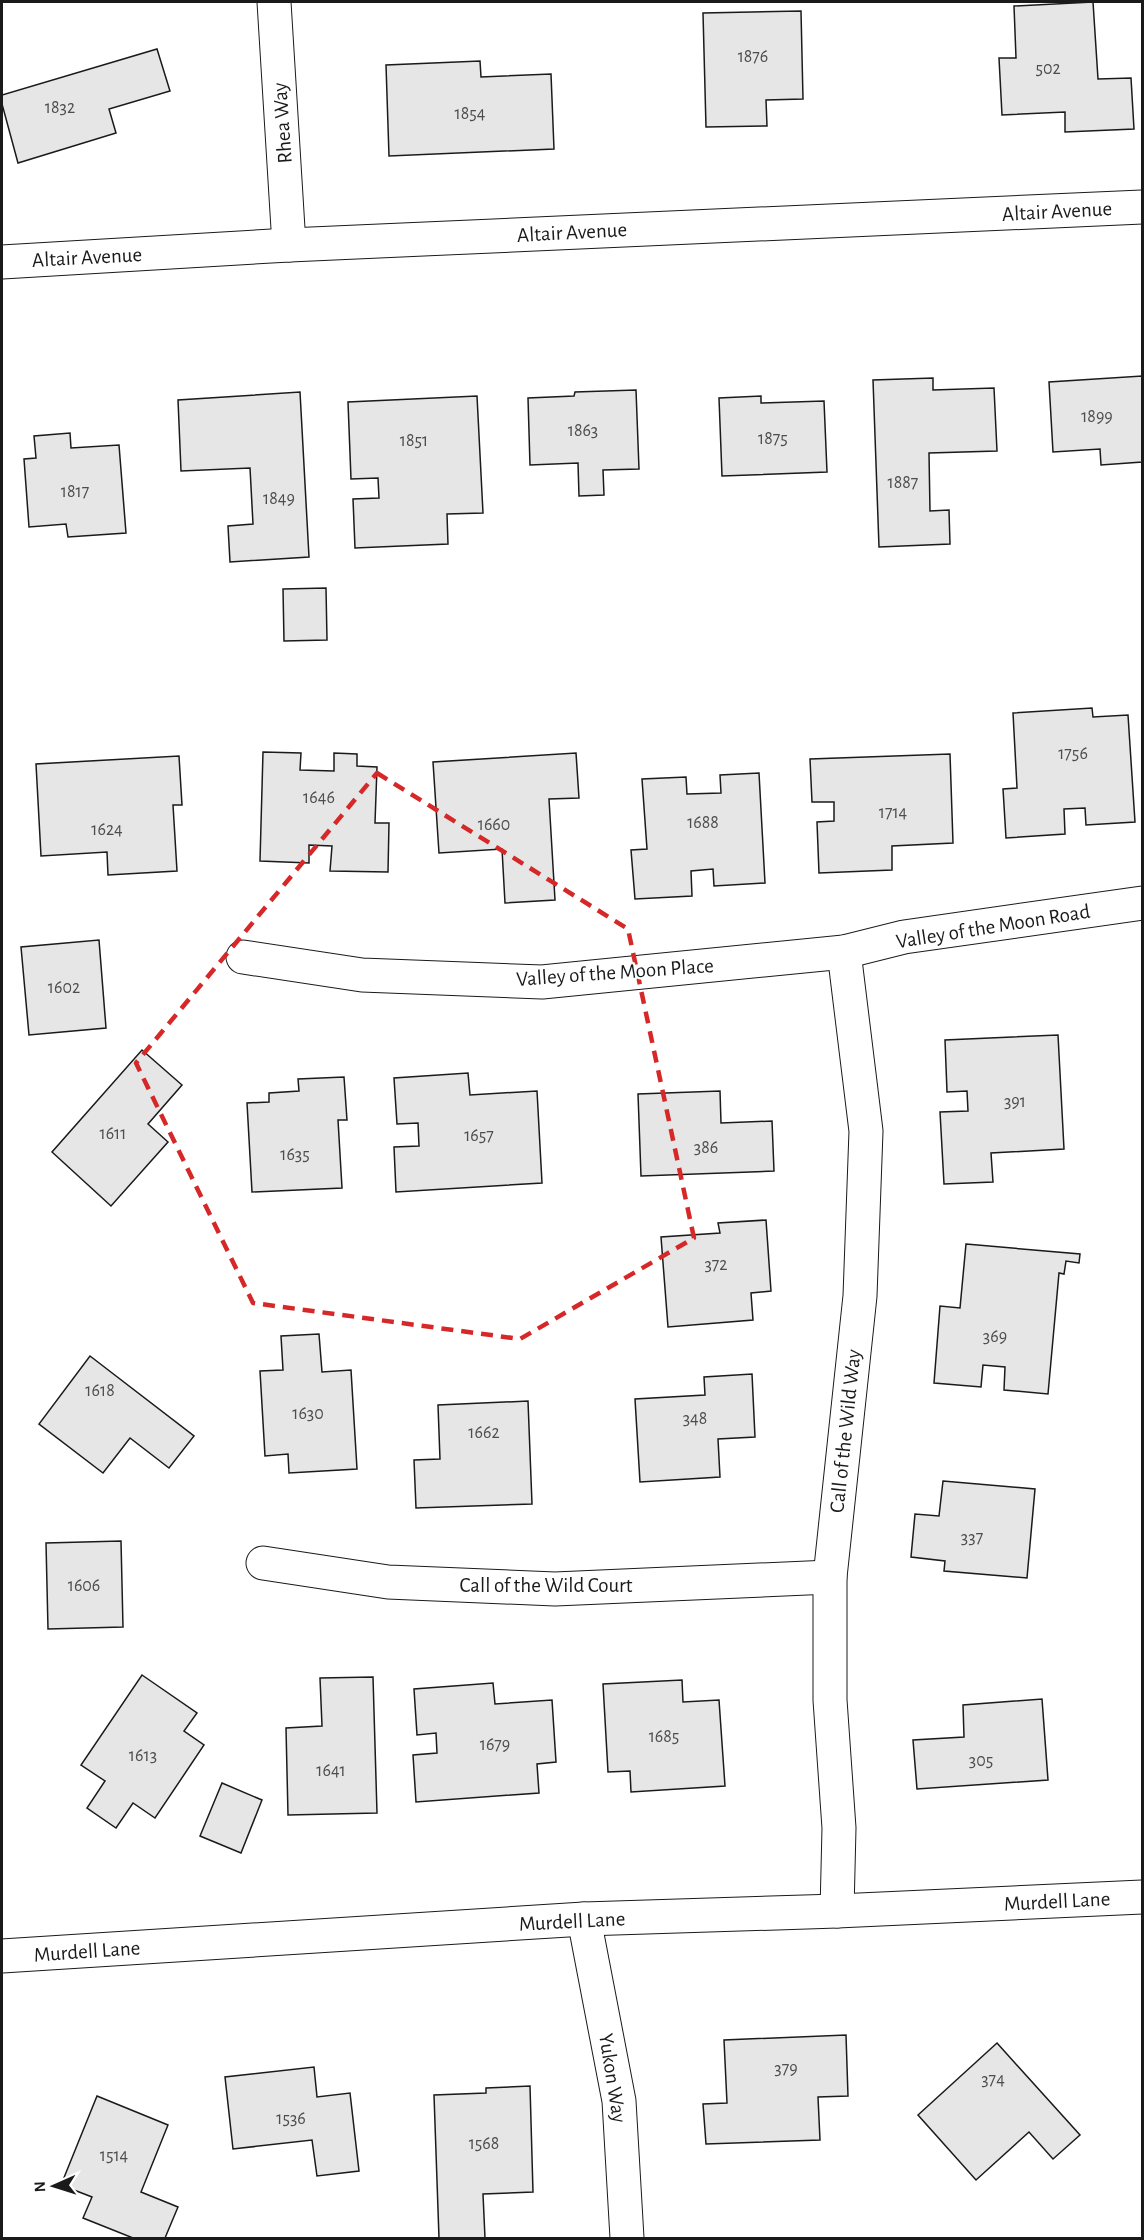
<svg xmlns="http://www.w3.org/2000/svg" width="1144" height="2240" font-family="'Alegreya Sans',sans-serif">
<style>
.building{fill:#e6e6e6;stroke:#1a1a1a;stroke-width:1.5}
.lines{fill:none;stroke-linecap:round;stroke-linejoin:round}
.minor-casing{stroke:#1a1a1a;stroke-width:35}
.tertiary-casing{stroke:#1a1a1a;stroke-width:35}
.minor{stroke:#fff;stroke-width:33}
.tertiary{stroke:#fff;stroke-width:33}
.marked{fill:none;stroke:#d62828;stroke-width:4.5;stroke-dasharray:12 8;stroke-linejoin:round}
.labels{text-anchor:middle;stroke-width:4.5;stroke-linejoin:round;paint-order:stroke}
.number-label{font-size:18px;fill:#4d4d4d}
.street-label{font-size:21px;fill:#1a1a1a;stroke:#fff}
</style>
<rect width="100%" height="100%" fill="#fff"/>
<g class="building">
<polygon points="1093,2 1098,79 1131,78 1134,129 1065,132 1065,112 1002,115 999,58 1016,58 1014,6"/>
<polygon points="801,11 803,99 766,100 767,126 706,127 703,13"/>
<polygon points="157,49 170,91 109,109 116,133 18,163 2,104 2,95"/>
<polygon points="480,61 481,77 551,74 554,149 389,156 386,65"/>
<polygon points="1142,376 1142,462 1101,465 1100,449 1053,452 1049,382"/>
<polygon points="933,378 933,390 994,388 997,451 929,453 930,511 949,510 950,544 879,547 873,380"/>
<polygon points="636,390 639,469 603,470 604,495 579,496 578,463 530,465 528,398 574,396 575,392"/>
<polygon points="300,392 309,557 230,562 228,526 253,524 250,468 181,471 178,400"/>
<polygon points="477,396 483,513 447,514 448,544 355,548 353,499 379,498 378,478 351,479 348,402"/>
<polygon points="761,396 761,403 824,401 827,472 722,476 719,398"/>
<polygon points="70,433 71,448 119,445 126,533 68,537 66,524 29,527 24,459 36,458 34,436"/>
<polygon points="326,588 327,640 284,641 283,589"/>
<polygon points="1092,708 1093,717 1128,715 1135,822 1086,825 1085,808 1064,809 1065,834 1006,838 1003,789 1017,788 1013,713"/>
<polygon points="263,752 301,753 300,770 334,771 334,753 357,754 357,766 377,767 375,823 389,823 388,872 330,871 332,846 309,845 309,863 260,861"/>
<polygon points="576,753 579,798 549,799 555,900 505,903 502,849 439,853 433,762"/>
<polygon points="950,754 953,843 892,846 892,870 819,873 817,822 834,821 834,802 812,802 810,759"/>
<polygon points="179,756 182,805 173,805 177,871 108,875 107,852 41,856 36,764"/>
<polygon points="759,773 765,883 714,886 713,869 691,871 692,896 635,899 631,850 647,849 642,779 686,777 687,794 721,793 720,775"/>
<polygon points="99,940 106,1028 29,1035 21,947"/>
<polygon points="1058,1035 1064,1149 991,1153 993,1182 944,1184 940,1112 968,1111 967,1091 947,1092 945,1040"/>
<polygon points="142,1050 182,1085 148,1124 168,1142 111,1206 52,1152"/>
<polygon points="468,1073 470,1095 537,1091 542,1183 396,1192 394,1147 419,1146 418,1123 397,1124 394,1078"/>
<polygon points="344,1077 347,1120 338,1120 342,1188 252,1192 247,1103 269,1102 269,1093 299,1091 298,1079"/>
<polygon points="720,1091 721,1123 772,1121 774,1171 641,1176 638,1094"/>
<polygon points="766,1220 771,1291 751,1293 753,1320 668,1327 661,1237 720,1233 718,1223"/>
<polygon points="966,1244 1080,1254 1079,1263 1066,1261 1064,1274 1059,1273 1048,1394 1004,1390 1005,1367 983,1365 981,1387 934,1383 940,1306 960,1308"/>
<polygon points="319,1334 322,1372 351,1370 357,1469 289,1473 288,1454 265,1456 260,1371 283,1370 281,1336"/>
<polygon points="90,1356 194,1436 169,1468 130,1438 103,1473 39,1424"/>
<polygon points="752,1374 755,1437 718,1439 720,1477 640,1482 635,1399 705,1395 704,1377"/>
<polygon points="528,1401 532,1504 416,1508 414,1460 440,1459 438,1405"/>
<polygon points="943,1481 1035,1489 1027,1578 944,1571 945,1561 911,1557 915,1514 939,1516"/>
<polygon points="121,1541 123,1627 48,1629 46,1543"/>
<polygon points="142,1675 197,1713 184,1731 204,1745 155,1818 133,1803 116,1828 87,1808 105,1781 81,1765"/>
<polygon points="373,1677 377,1813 288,1815 286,1728 322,1726 320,1678"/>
<polygon points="682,1680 683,1702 719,1700 725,1786 631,1792 630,1771 608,1772 603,1684"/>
<polygon points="493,1683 495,1704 552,1700 556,1762 537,1764 539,1793 416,1802 413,1755 437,1753 436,1733 417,1735 414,1689"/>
<polygon points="1042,1699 1048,1780 917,1789 913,1740 964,1737 963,1705"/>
<polygon points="222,1783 262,1800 241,1853 200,1836"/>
<polygon points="846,2035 848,2096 818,2097 820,2140 706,2144 703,2104 727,2103 724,2040"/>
<polygon points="997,2043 1080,2135 1053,2159 1029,2132 976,2180 918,2115"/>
<polygon points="314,2067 317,2097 350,2093 359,2171 317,2176 312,2140 233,2149 225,2077"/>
<polygon points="530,2086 533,2192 483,2194 485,2238 439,2238 434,2095 486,2093 486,2088"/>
<polygon points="97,2096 168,2125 141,2192 178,2207 165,2238 133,2238 83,2218 92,2197 61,2185"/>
</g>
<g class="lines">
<defs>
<g id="minor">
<polyline points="274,2 289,245"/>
<polyline points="243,957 362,975 542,982 844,952 904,937 1142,903"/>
<polyline points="263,1563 388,1582 555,1589 830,1577"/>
<polyline points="837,1911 839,1828 830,1700 830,1577 860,1296 866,1131 844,952"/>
<polyline points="584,1919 619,2101 627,2238"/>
</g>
<g id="tertiary">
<polyline points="2,262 289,245 1142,207"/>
<polyline points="2,1956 584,1919 837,1911 1142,1897"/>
</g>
</defs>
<use href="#minor" class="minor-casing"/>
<use href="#tertiary" class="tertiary-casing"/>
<use href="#minor" class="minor"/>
<use href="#tertiary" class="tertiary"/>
</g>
<path class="marked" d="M377,773L628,929L694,1238L520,1339L253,1303L136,1063Z"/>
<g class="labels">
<g class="number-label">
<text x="753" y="62">1876</text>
<text x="1048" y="74">502</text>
<text x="60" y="113">1832</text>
<text x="470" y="119">1854</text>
<text x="1097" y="422">1899</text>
<text x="583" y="436">1863</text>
<text x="773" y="444">1875</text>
<text x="414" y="446">1851</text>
<text x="903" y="488">1887</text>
<text x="75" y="497">1817</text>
<text x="279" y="504">1849</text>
<text x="1073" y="759">1756</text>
<text x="319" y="803">1646</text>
<text x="893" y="818">1714</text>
<text x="703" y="828">1688</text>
<text x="494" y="830">1660</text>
<text x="107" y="835">1624</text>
<text x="64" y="993">1602</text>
<text x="1015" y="1107">391</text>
<text x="113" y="1139">1611</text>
<text x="479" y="1141">1657</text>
<text x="706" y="1153">386</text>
<text x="295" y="1160">1635</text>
<text x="716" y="1270">372</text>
<text x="995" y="1342">369</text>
<text x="100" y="1396">1618</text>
<text x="308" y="1419">1630</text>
<text x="695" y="1424">348</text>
<text x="484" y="1438">1662</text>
<text x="972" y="1543">337</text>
<text x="84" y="1591">1606</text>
<text x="664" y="1742">1685</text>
<text x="495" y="1750">1679</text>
<text x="143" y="1761">1613</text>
<text x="981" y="1766">305</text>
<text x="331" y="1776">1641</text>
<text x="786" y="2074">379</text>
<text x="993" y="2085">374</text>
<text x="291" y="2124">1536</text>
<text x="484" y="2149">1568</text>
<text x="114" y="2161">1514</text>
</g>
<g class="street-label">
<text transform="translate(282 123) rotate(-94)" y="7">Rhea Way</text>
<text transform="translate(1057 211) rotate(-3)" y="7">Altair Avenue</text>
<text transform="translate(572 232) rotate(-3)" y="7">Altair Avenue</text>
<text transform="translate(87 257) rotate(-3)" y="7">Altair Avenue</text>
<text transform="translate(993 926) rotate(-9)" y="7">Valley of the Moon Road</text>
<text transform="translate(615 972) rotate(-4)" y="7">Valley of the Moon Place</text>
<text transform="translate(845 1431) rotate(-84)" y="7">Call of the Wild Way</text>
<text x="546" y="1592">Call of the Wild Court</text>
<text transform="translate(1057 1901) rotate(-3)" y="7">Murdell Lane</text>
<text transform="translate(572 1921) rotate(-3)" y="7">Murdell Lane</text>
<text transform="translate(87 1951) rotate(-4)" y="7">Murdell Lane</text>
<text transform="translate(613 2078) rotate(81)" y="7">Yukon Way</text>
</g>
</g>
<rect width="1144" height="2240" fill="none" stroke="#1a1a1a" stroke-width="6"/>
<g transform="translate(54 2186) rotate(267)" stroke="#ffffff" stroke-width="4.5" paint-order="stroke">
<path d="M0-4.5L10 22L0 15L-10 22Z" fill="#1a1a1a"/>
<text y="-9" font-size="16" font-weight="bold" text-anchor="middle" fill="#1a1a1a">N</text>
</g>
</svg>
